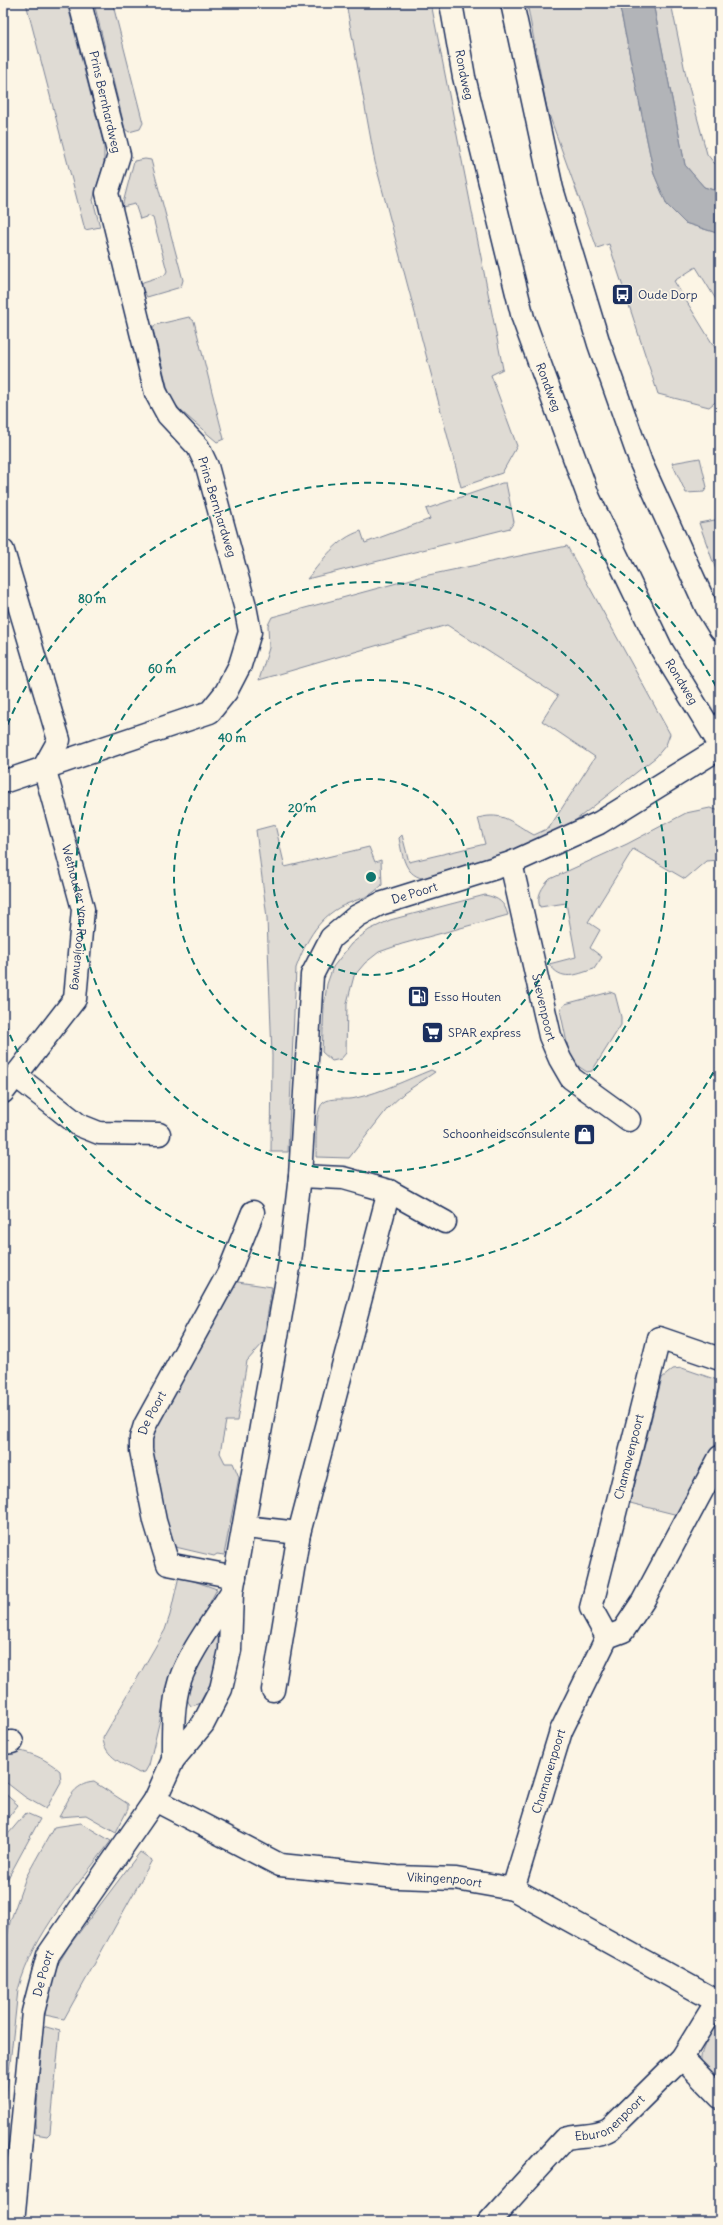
<svg xmlns="http://www.w3.org/2000/svg" width="723" height="2225" font-family="Delius,sans-serif">
<style>
.green{fill:#dfdbd4;stroke:#7d8599}
.water{fill:#b2b4b8;stroke:#767f94}
.lines{fill:none;stroke-linecap:round;stroke-linejoin:round}
.street-casing{stroke:#1b2f5e;stroke-width:25}
.secondary-casing{stroke:#1b2f5e;stroke-width:25}
.street{stroke:#fcf5e5;stroke-width:22}
.secondary{stroke:#fcf5e5;stroke-width:22}
.ring{fill:none;stroke:#0f766e;stroke-width:2;stroke-dasharray:7 5}
.labels{text-anchor:middle;stroke-width:3.5;stroke-linejoin:round;paint-order:stroke}
.street-label{font-size:12px;fill:#1b2f5e;stroke:#fcf5e5}
.poi-label{font-size:12px;fill:#1b2f5e;stroke:#fcf5e5;text-anchor:start}
.centre{fill:#0f766e;stroke:#fcf5e5;stroke-width:2}
.ring-label{font-size:12px;text-anchor:middle;font-weight:bold;fill:#0f766e;stroke:#fcf5e5;stroke-width:3.5;stroke-linejoin:round;paint-order:stroke}
</style>
<rect width="100%" height="100%" fill="#fcf5e5"/>
<filter id="ink" filterUnits="userSpaceOnUse"><feTurbulence type="fractalNoise" baseFrequency=".025" numOctaves="2"/><feDisplacementMap in="SourceGraphic" scale="8" xChannelSelector="R" yChannelSelector="G"/><feConvolveMatrix kernelMatrix="1 2 1 2 8 2 1 2 1" color-interpolation-filters="sRGB"/></filter>
<g filter="url(#ink)">
<g class="green">
<polygon points="26,3 67,3 104,146 104,163 93,200 100,227 85,230"/>
<polygon points="94,3 112,3 113,5 143,123 140,129 129,132 125,129"/>
<polygon points="346,3 431,3 503,369 491,375 517,446 502,473 461,487 375,162"/>
<polygon points="527,3 619,3 654,174 667,204 685,223 720,234 720,306 696,267 674,281 720,356 720,394 718,400 709,407 658,394 609,244 597,248 547,109"/>
<polygon points="653,3 671,3 686,76 707,154 714,163 720,165 720,192 704,187 685,165"/>
<polygon points="145,159 151,160 183,280 181,287 147,297 141,286 143,282 165,275 167,271 153,218 149,216 140,219 135,204 122,207 134,161"/>
<polygon points="189,317 194,321 224,439 217,442 181,411 170,398 153,329 155,325"/>
<polygon points="700,458 707,487 704,492 686,493 672,463"/>
<path d="M502,483H506L514,522L510,528L307,579C324,559 336,539 361,531L365,543L430,519L426,509Z"/>
<polygon points="720,519 720,581 699,523"/>
<path d="M567,546L670,734L666,745L656,757L557,835L536,846L432,879C406,880 403,860 399,838L402,835L409,862L485,844L478,818C504,811 512,823 534,835L549,828L595,757L542,721L558,696L447,625L259,680L269,648L268,625L272,617L419,577Z"/>
<path d="M710,808L720,811V860L706,861L685,879L633,849L588,922L600,930L590,948L602,957L594,969C575,975 562,982 549,964L576,957L566,903L540,907C536,896 542,887 550,879L627,844L686,813Z"/>
<path d="M275,825L285,867L369,847L375,862L381,860L382,885C367,899 366,896 349,903C320,914 306,940 296,968L288,1152H271L272,1056L267,918L256,830Z"/>
<path d="M485,895C499,898 504,902 508,915L402,944L379,952L365,963L354,976L347,1003L346,1053L341,1059L332,1061L322,1052L324,1006L327,984L333,967L351,944L369,930L390,920Z"/>
<polygon points="610,992 615,994 621,1017 621,1025 592,1071 587,1072 575,1064 570,1057 560,1010 565,1004"/>
<path d="M431,1070L435,1072L404,1093L388,1108L349,1158L316,1157C316,1146 315,1109 323,1103C331,1096 346,1101 356,1098C382,1092 406,1080 431,1070Z"/>
<polygon points="231,1281 272,1287 263,1343 247,1361 237,1421 226,1421 220,1453 225,1463 233,1463 239,1477 224,1555 217,1554 214,1556 171,1546 147,1451 153,1424"/>
<polygon points="682,1368 720,1381 720,1437 678,1515 630,1503 662,1378 673,1369"/>
<path d="M179,1576L217,1589L170,1678L149,1765L145,1772L139,1773C124,1764 104,1757 103,1738L165,1630L170,1615Z"/>
<path d="M218,1637L222,1640L214,1677L199,1704L191,1706C176,1690 204,1654 213,1640Z"/>
<path d="M3,1750C24,1749 44,1757 60,1771L61,1782L46,1809L25,1797L3,1780Z"/>
<path d="M94,1782L128,1804V1809L116,1832L86,1815L59,1817C69,1800 72,1784 94,1782Z"/>
<polygon points="3,1792 18,1805 3,1824"/>
<polygon points="26,1813 40,1819 7,1880 3,1894 3,1840"/>
<path d="M81,1823L111,1841C76,1888 34,1932 18,1990L3,2128V1971L5,1948L10,1922L26,1877L54,1827Z"/>
<polygon points="140,1852 152,1860 64,2019 45,2015 47,1997 58,1964 69,1946"/>
<polygon points="43,2026 60,2031 50,2133 47,2136 35,2134"/>
<path d="M720,2027V2086C695,2063 697,2060 712,2030Z"/>
</g>
<polygon class="water" points="619,3 653,3 685,165 704,187 720,192 720,234 685,223 667,205 654,174"/>
<g class="lines">
<defs>
<g id="street">
<path id="s1" d="M3,551L59,740L44,767L83,909L75,999L3,1092"/>
<polyline points="3,782 210,712 226,692 240,665 250,632 245,606 207,466 198,447 168,415 156,393 107,193 119,155 80,3"/>
<path id="s2" d="M511,863L550,1036L560,1059L571,1078L629,1120"/>
<polyline points="16,1076 79,1125 99,1133 159,1134"/>
<polyline points="300,1176 343,1178 389,1191 445,1222"/>
<polyline points="245,1527 299,1533"/>
<path id="s3" d="M235,1577L168,1564L155,1521L141,1450V1438L145,1425L228,1274L253,1212"/>
<path id="s4" d="M607,1637L591,1608L659,1338L720,1359"/>
<polyline points="273,1690 299,1533 389,1191"/>
<polyline points="3,1743 12,1742"/>
<path d="M173,1760C173,1733 172,1706 180,1680C190,1651 215,1619 231,1593"/>
<path id="s5" d="M155,1800L280,1865L397,1877L456,1879L513,1889L720,2003"/>
<path id="s6" d="M513,1889L561,1731L607,1637L623,1631L643,1601L720,1457"/>
<polyline points="682,2058 720,2097"/>
<path id="s7" d="M13,2222L33,2012L48,1955L155,1800L173,1760L203,1724L221,1689L230,1650L232,1592L290,1262L300,1176L312,975L331,938L357,916L380,904L511,863L599,823L720,748"/>
<path id="s8" d="M489,2222L564,2139C579,2134 596,2138 610,2129L682,2058L717,2001"/>
</g>
<g id="secondary">
<path id="s9" d="M451,3L464,77L523,318L589,498L662,650L720,745"/>
<polyline points="512,3 552,189 599,344 641,463 706,606 720,629"/>
</g>
</defs>
<use href="#street" class="street-casing"/>
<use href="#secondary" class="secondary-casing"/>
<use href="#street" class="street"/>
<use href="#secondary" class="secondary"/>
</g>
</g>
<g class="ring">
<circle cx="371" cy="877" r="98"/>
<circle cx="371" cy="877" r="197"/>
<circle cx="371" cy="877" r="295"/>
<path d="M719 1062A394 394 0 0 1 3 1018M3 736A394 394 0 0 1 719 692"/>
</g>
<defs>
<symbol id="bus-square" viewBox="-11 -11 22 22"><rect x="-9" y="-9" width="18" height="18" rx="4" fill="#1b2f5e" stroke="#fcf5e5"/><path d="M-5-6H5V4H4V6H2V4H-2V6H-4V4H-5ZM-3.5-4V0h7V-4ZM-3.5 1.2v1.5H-2V1.2ZM2 1.2v1.5H3.5V1.2Z" fill="#fff"/></symbol>
<symbol id="fuel-square" viewBox="-11 -11 22 22"><rect x="-9" y="-9" width="18" height="18" rx="4" fill="#1b2f5e" stroke="#fcf5e5"/><path d="M-5.5-6h7V0h2V4h1.3V-2.5L3-4.5l.8-.8L6-3V5H2.5V1h-1V6h-7ZM-4.2-4.7v3.2H.2V-4.7Z" fill="#fff"/></symbol>
<symbol id="supermarket-square" viewBox="-11 -11 22 22"><rect x="-9" y="-9" width="18" height="18" rx="4" fill="#1b2f5e" stroke="#fcf5e5"/><path d="M-6-5.5h2.5l.6 2H6L4.5 2H-2.5L-4.4-4H-6ZM-1.5 3.2a1.3 1.3 0 1 0 .1 0ZM3 3.2a1.3 1.3 0 1 0 .1 0Z" fill="#fff"/></symbol>
<symbol id="shop-square" viewBox="-11 -11 22 22"><rect x="-9" y="-9" width="18" height="18" rx="4" fill="#1b2f5e" stroke="#fcf5e5"/><path d="M-5-2.5h2.3a2.7 3.5 0 0 1 5.4 0H5L5.5 6h-11ZM-1.5-2.5h3a1.5 2.3 0 0 0-3 0Z" fill="#fff"/></symbol>
</defs>
<g fill-rule="evenodd">
<use href="#bus-square" x="610" y="282" width="25" height="25"/>
<use href="#fuel-square" x="406" y="984" width="25" height="25"/>
<use href="#supermarket-square" x="420" y="1020" width="25" height="25"/>
<use href="#shop-square" x="572" y="1122" width="25" height="25"/>
</g>
<g class="labels">
<g class="street-label">
<text dy="4" stroke="none"><textPath href="#s9" startOffset="73">Rondweg</textPath></text>
<text transform="translate(105 102) rotate(77)" y="4">Prins Bernhardweg</text>
<text dy="4" stroke="none"><textPath href="#s9" startOffset="397">Rondweg</textPath></text>
<text transform="translate(217 507) rotate(73)" y="4">Prins Bernhardweg</text>
<text dy="4" stroke="none"><textPath href="#s9" startOffset="721">Rondweg</textPath></text>
<text dy="4" stroke="none"><textPath href="#s7" startOffset="1447">De Poort</textPath></text>
<text dy="4" stroke="none"><textPath href="#s1" startOffset="383">Wethouder van Rooijenweg</textPath></text>
<text dy="4" stroke="none"><textPath href="#s2" startOffset="148">Suevenpoort</textPath></text>
<text dy="4" stroke="none"><textPath href="#s3" startOffset="225">De Poort</textPath></text>
<text dy="4" stroke="none"><textPath href="#s4" startOffset="189">Chamavenpoort</textPath></text>
<text dy="4" stroke="none"><textPath href="#s6" startOffset="123">Chamavenpoort</textPath></text>
<text dy="4" stroke="none"><textPath href="#s5" startOffset="306">Vikingenpoort</textPath></text>
<text dy="4" stroke="none"><textPath href="#s7" startOffset="251">De Poort</textPath></text>
<text dy="4" stroke="none"><textPath href="#s8" startOffset="164">Eburonenpoort</textPath></text>
</g>
<g class="poi-label">
<text x="638" y="299">Oude Dorp</text>
<text x="434" y="1001">Esso Houten</text>
<text x="448" y="1037">SPAR express</text>
<text x="570" y="1138" text-anchor="end">Schoonheidsconsulente</text>
</g>
</g>
<circle cx="371" cy="877" r="6" class="centre"/>
<g class="ring-label">
<text x="92" y="603">80 m</text>
<text x="162" y="673">60 m</text>
<text x="232" y="742">40 m</text>
<text x="302" y="812">20 m</text>
</g>
<rect width="723" height="2225" fill="none" stroke="#fcf5e5" stroke-width="16"/>
<rect x="8" y="8" width="707" height="2209" fill="none" stroke="#1b2f5e" stroke-width="1.5" filter="url(#ink)"/>
</svg>
